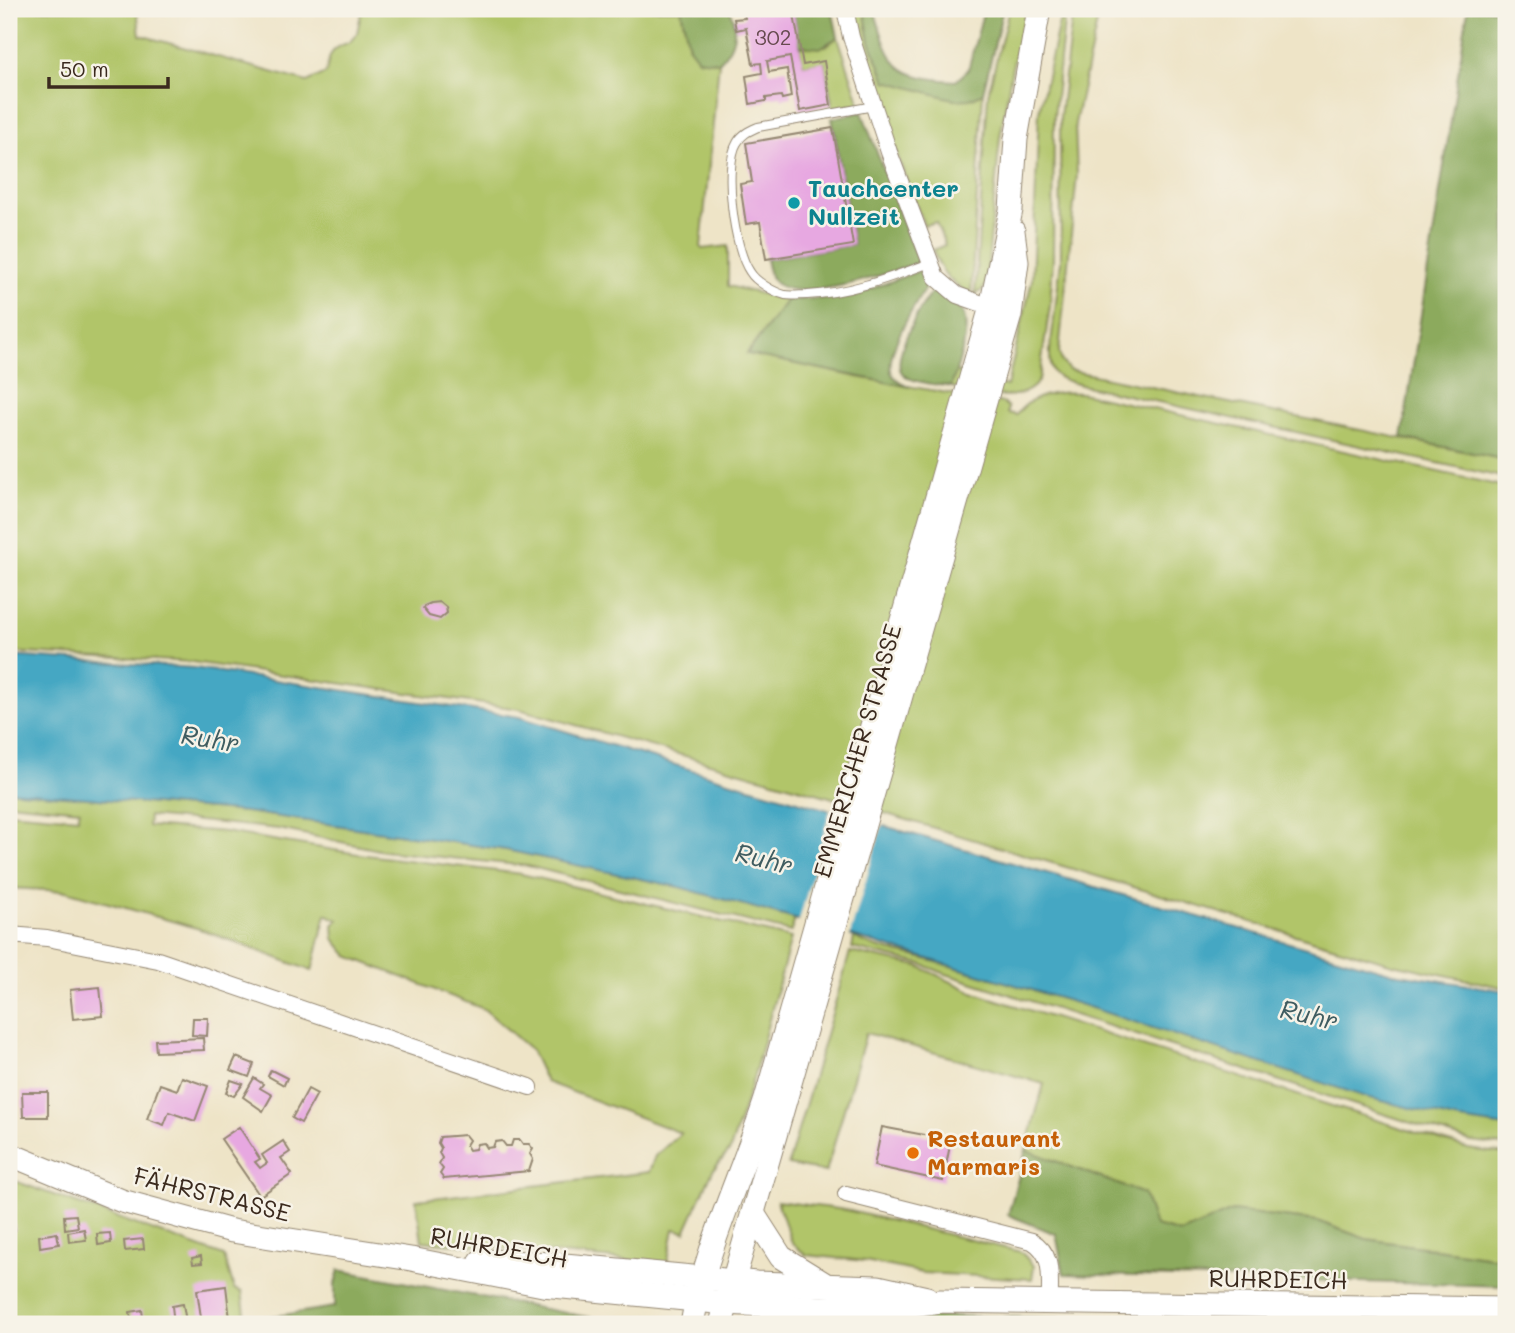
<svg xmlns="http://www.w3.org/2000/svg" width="1515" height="1333" font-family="Mali,sans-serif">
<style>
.green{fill:#b1c569;stroke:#767844;stroke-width:2}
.forest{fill:#8caa5d;stroke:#646a3e;stroke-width:2}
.water{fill:#44a7c3;stroke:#406870;stroke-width:2}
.pier{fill:#eee4c7}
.building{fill:#e7a8e1}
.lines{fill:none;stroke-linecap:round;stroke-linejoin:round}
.service-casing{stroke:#948772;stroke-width:10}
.minor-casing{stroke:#948772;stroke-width:18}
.secondary-casing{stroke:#948772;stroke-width:25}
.service{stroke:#fff;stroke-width:8}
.minor{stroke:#fff;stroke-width:16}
.secondary{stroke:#fff;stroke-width:23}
.culture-dot{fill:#0f9aa8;stroke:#f7f3e8;stroke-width:2.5}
.food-dot{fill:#e8710a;stroke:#f7f3e8;stroke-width:2.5}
.labels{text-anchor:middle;stroke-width:5;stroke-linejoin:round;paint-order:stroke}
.number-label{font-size:21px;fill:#664a4f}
.culture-label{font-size:24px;font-weight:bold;fill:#0d838f;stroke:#f7f3e8;text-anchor:start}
.street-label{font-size:24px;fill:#3b2a1e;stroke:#f7f3e8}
.food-label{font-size:24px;font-weight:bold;fill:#c56008;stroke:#f7f3e8;text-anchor:start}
.water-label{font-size:26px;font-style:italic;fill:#3f5c60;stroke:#f7f3e8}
</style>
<rect width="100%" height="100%" fill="#f7f3e8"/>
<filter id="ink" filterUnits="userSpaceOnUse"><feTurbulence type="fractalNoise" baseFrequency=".0143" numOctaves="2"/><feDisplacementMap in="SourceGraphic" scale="14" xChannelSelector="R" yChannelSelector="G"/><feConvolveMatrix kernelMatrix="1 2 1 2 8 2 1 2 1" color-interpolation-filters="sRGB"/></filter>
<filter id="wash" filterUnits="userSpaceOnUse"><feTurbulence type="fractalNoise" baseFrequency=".00686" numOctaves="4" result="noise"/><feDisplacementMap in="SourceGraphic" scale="28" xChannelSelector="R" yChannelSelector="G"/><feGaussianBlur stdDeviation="1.57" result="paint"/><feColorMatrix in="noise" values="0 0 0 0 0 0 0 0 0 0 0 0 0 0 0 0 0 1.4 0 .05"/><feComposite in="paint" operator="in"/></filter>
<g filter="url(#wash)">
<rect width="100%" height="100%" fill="#eee4c7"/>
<g class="green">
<path d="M9,9H137L140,35L307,82L326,73C329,54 331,48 350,42L357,33L362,9H583L587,14L621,9H681L689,47L699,59L719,62L701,247L702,249L728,246V286L787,300L747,353L857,377L1003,403L1008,407V413L1016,415C1031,394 1057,391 1081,393L1506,487V988L1393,964L816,793L519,709L192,662L9,652Z"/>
<path d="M851,9H864L870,42L886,81L970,99L983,93L971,294C951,285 940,271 933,250L945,245L936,222L924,225C896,154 869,83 851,9Z"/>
<polygon points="1009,9 1027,9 1012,68 1000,138 986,284 983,290 975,294 988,94"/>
<path d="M1073,9H1100L1075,123L1077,175L1059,352L1062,362L1069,370L1506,460V478L1081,385C1058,378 1049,378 1050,351L1061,261L1060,117Z"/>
<path d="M1060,18L1064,22L1054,117L1053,260L1050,306L1039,380C1022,408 977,391 951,387L955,371L1007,386L1032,280L1039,112Z"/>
<polygon points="838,37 860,104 833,108 824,62 803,65 799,46 826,46"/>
<polygon points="9,791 246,812 506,850 679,887 795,919 791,932 528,866 384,851 279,829 149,816 148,826 225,832 358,854 521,874 791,938 753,1079 730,1150 713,1170 685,1232 674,1229 667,1264 422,1241 416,1200 649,1172 655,1156 681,1133 546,1082 531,1050 484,1009 348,956 334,939 333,925 338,920 326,914 312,971 200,929 66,891 9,888 9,812 78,818 80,810 9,803"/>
<path d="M854,937C875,950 901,952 925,959C974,972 1023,988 1073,1002C1217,1044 1357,1104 1506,1127V1146L1471,1142L946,974L921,964L852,948Z"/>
<polygon points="850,952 918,966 975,993 1468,1149 1506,1154 1506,1259 1366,1239 1317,1221 1232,1211 1181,1233 1154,1226 1144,1194 1026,1150 1044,1084 866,1033 826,1172 788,1165"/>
<polygon points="9,1179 224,1256 234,1289 242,1292 246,1321 223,1324 9,1324"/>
<polygon points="777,1201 846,1210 1021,1252 1034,1266 1032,1279 923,1273 865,1261 806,1255 792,1243"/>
</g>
<g class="forest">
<path d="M681,9H730C738,30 735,46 719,62L698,59L689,47Z"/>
<polygon points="793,9 832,9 838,37 820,48 799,46"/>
<path d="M864,9H874C891,66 893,77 956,81L968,70L984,9H1003L983,93L970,99L956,100L886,81L870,42Z"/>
<polygon points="1468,9 1506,9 1506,460 1402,438"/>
<path d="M862,112L918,263C889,273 804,303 777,284C769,277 768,269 766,259L853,245L832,118Z"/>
<path d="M921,270L928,283C917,301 883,355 892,374C896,381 904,384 910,387L747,354L787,300L827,298L868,290Z"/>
<path d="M933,291C942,297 954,303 961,310C974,326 956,369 951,387C937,384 914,384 903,374C889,362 922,301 933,291Z"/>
<polygon points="1026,1150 1144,1194 1155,1226 1181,1233 1232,1211 1317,1221 1366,1239 1506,1259 1506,1286 1064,1274 1056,1234 1008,1215"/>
<polygon points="339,1270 603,1320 603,1324 223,1324 335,1307 335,1284"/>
<polygon points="949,1316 1351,1324 778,1324 779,1321"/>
</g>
<polygon class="water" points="9,656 195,668 519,717 718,778 1393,973 1506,991 1506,1127 1454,1119 1366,1097 1079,1004 795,919 679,887 506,850 246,812 9,791"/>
<polygon class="pier" points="831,807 883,822 849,939 798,924"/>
<g id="blocks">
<g class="building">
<polygon points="743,9 793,9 803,65 824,61 831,105 800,111 790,57 767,61 769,72 787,69 791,97 782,99 781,96 766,98 766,101 750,104 746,76 762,73 761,63 753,64 746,28 736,30 734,19 745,18"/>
<polygon points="833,128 853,245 766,259 760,222 746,224 740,184 752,182 746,143"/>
<polygon points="440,602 446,607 447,613 440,619 429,616 423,609 424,606 431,603"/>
<polygon points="100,987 103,1016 73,1019 70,990"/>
<polygon points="193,1018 208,1018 207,1036 192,1035"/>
<polygon points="203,1038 204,1050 156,1052 155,1040"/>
<polygon points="236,1057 254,1064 249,1077 230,1070"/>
<polygon points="271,1070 287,1078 284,1085 268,1076"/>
<polygon points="182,1077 208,1086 195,1121 169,1112 164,1125 147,1119 160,1084 177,1090"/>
<polygon points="254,1078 263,1084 260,1088 272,1095 263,1111 243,1097"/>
<polygon points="231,1080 243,1084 234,1096 226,1093"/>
<polygon points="308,1089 317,1094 301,1123 292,1118"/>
<polygon points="22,1092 48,1092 48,1117 23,1117"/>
<polygon points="239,1127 260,1159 255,1162 260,1168 267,1163 262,1155 283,1141 290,1152 281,1158 292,1174 260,1196 221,1139"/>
<polygon points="882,1127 951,1140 943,1181 874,1166"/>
<polygon points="465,1135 469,1140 466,1145 469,1150 475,1149 477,1144 484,1143 487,1148 493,1147 495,1142 502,1141 506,1146 511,1146 513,1140 520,1140 523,1144 529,1144 533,1149 530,1154 533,1159 529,1171 444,1179 440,1174 443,1169 439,1164 442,1158 439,1153 441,1148 438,1143 440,1137"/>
<polygon points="76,1215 78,1227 65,1229 64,1216"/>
<polygon points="13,1219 15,1230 9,1232 9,1220"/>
<polygon points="84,1229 86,1240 69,1242 68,1232"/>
<polygon points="57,1233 59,1244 40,1247 39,1236"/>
<polygon points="110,1233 111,1243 98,1245 97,1234"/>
<polygon points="143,1239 144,1249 125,1251 124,1241"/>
<polygon points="201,1256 202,1263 193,1264 192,1258"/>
<polygon points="226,1286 230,1319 202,1324 197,1290"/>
<polygon points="183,1304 186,1322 174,1324 172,1306"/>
<polygon points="142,1310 144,1324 132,1324 130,1312"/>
</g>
</g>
</g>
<g filter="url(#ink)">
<use href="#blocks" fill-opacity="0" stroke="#948772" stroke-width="2"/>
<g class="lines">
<defs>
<path id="service" d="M874,106L758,127C749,131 742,134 737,143C723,166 734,250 750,272C756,282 774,292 785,295C792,296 800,295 807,295C850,293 889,278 930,263"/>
<g id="minor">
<polyline points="845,9 851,37 889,152 936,277 957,295 991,307"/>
<polyline points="9,935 47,938 158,960 530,1087"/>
<path d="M846,1194L1032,1241C1055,1255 1049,1279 1050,1303"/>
</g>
<g id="secondary">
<polyline points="9,1154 122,1201 232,1231 411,1259 543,1285 726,1303 822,1308 896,1307 941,1301 1506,1309"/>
<polyline points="754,1215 781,1257 823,1283"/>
<polyline points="481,1261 554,1264 756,1283 878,1287 927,1298"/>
<path d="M692,1324C706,1246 742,1174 766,1099L991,307L1011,210L1016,139L1039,9"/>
<polyline points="721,1324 1010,315 1017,262 1013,231"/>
</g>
</defs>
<use href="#service" class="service-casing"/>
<use href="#minor" class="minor-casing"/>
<use href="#secondary" class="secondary-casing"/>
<use href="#service" class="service"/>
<use href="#minor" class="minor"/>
<use href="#secondary" class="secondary"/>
</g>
</g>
<circle class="culture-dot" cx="794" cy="203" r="7"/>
<circle class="food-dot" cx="913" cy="1153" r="7"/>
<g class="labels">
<g class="number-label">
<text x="773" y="45">302</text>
</g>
<g class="culture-label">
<text x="808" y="197">Tauchcenter<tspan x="808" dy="28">Nullzeit</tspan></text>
</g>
<g class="street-label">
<text transform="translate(858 751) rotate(-74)" y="8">EMMERICHER STRASSE</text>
<text transform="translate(212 1195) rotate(14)" y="8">FÄHRSTRASSE</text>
<text transform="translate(499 1248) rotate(10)" y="8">RUHRDEICH</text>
<text transform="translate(1278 1280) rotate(1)" y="8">RUHRDEICH</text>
</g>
<g class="food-label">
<text x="927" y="1147">Restaurant<tspan x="927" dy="28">Marmaris</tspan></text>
</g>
<g class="water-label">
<text transform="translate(210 739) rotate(9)" y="9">Ruhr</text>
<text transform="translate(764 859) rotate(14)" y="9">Ruhr</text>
<text transform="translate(1309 1015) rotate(13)" y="9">Ruhr</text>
</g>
</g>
<rect width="1515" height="1333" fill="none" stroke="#f7f3e8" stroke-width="35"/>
<path d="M49 77v10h119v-10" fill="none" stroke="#3b2a1e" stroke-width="3.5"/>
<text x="60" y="77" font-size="21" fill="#3b2a1e" stroke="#f7f3e8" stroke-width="5" paint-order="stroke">50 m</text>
</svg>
